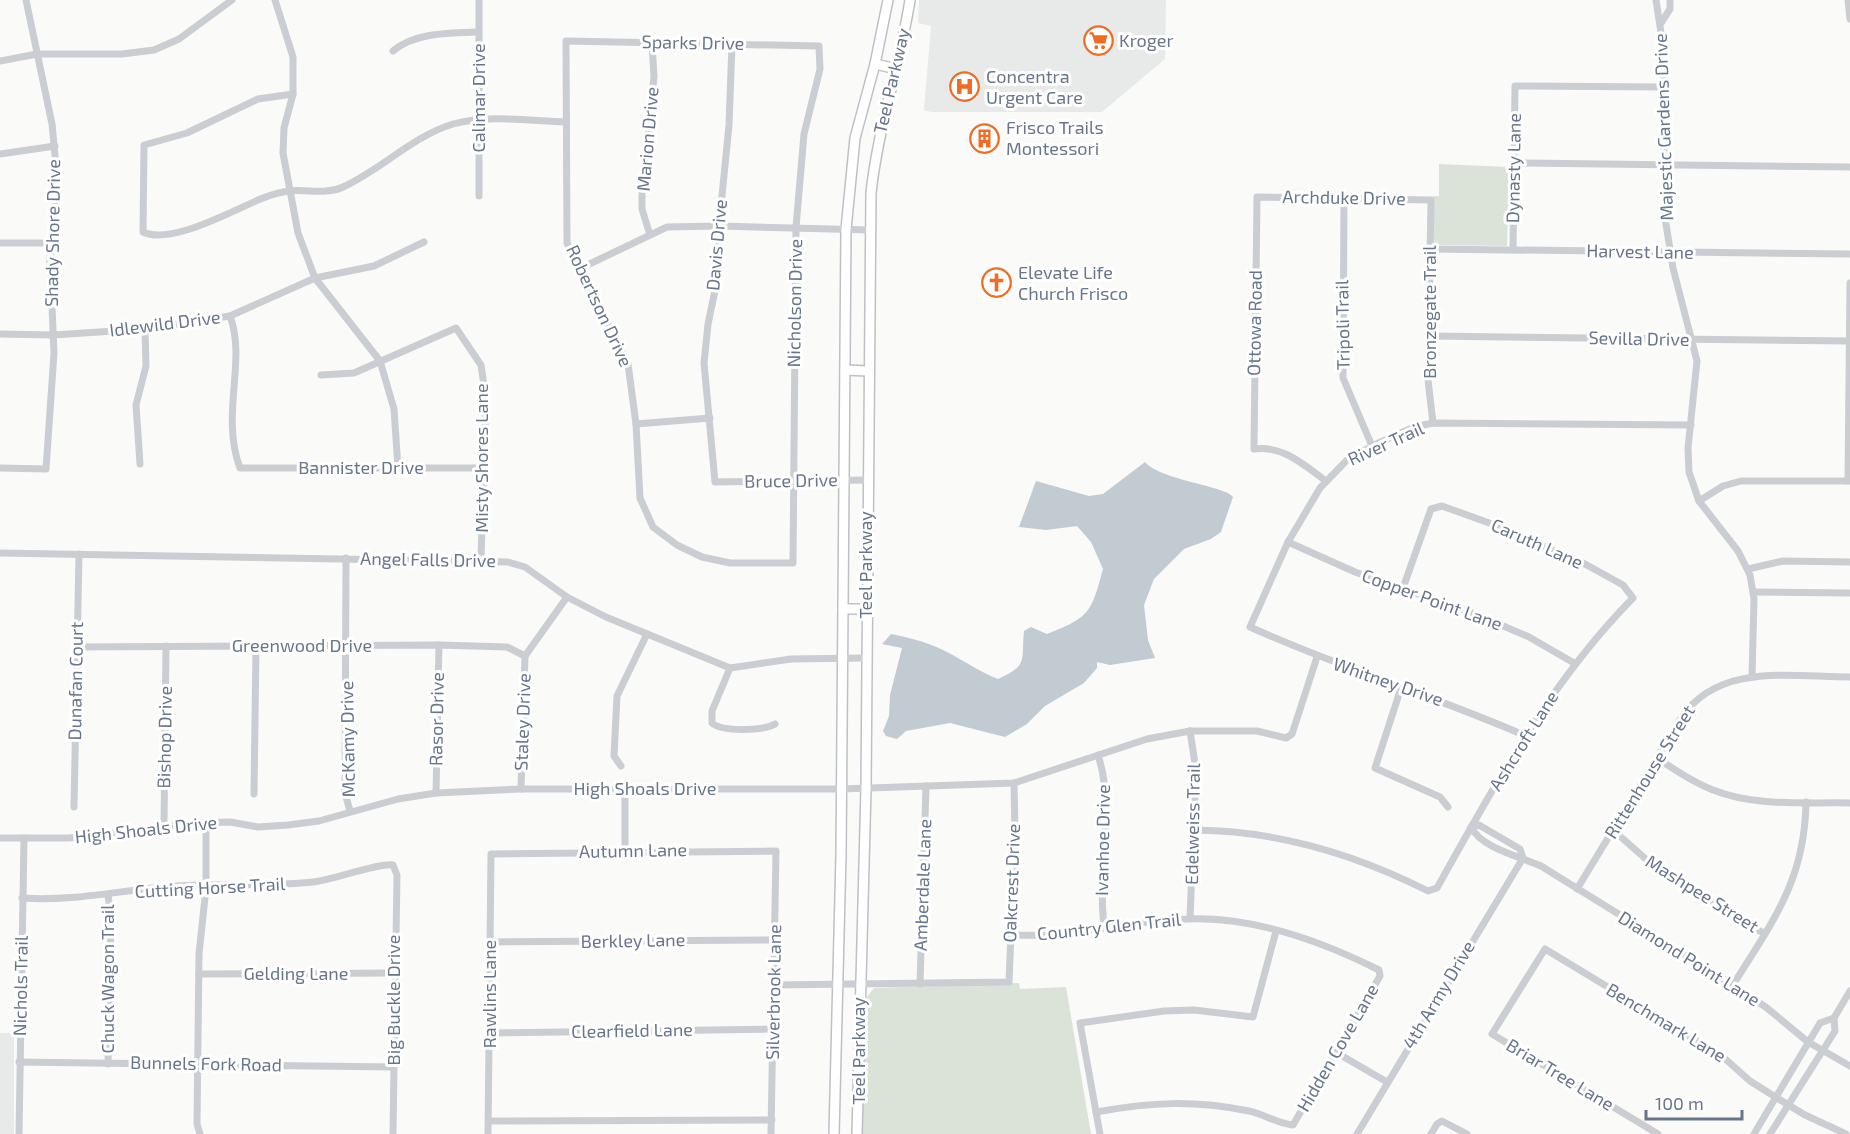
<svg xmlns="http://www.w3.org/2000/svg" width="1850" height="1134" font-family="'Exo 2',sans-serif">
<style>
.built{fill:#e8e9e9}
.green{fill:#dbe2d8}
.water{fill:#c1cbd1}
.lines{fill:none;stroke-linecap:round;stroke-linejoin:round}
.major-casing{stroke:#bdc0c5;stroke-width:12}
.minor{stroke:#cacdd1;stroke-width:7}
.major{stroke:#fff;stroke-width:9}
.labels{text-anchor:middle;stroke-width:6;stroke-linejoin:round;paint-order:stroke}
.poi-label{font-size:18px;fill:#67768b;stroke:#fff;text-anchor:start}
.street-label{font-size:18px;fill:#67768b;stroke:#fff}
</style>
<rect width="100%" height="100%" fill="#fafaf8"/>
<g class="built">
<polygon points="919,0 1166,0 1165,59 1102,112 931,112 924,110 931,26 918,23"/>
<rect x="0" y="1033" width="14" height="101"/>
</g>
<g class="green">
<polygon points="1439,164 1509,167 1507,246 1434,245 1433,196 1439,196"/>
<polygon points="1019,983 1020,989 1066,987 1091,1134 859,1134 866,998 874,988"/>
</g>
<path class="water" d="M1145,462C1160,480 1226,486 1233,497L1221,532L1211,539L1184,549L1154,579L1144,605L1148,640L1155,658L1110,665L1097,662V668L1084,683L1045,706L1027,724L1005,737L950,723L906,731L897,739L886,736L883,731L889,716L890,695L902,648L882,644L891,634C911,638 931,643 949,653C966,662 980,672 998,679C1029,665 1021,661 1024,631L1031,627L1047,634C1090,617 1091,613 1103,569L1091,542L1077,526L1046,530L1019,527L1036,481L1089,496L1103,494Z"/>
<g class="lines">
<defs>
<g id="major">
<polyline points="875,64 897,69"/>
<polyline points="845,370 868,371"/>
<polyline points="843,609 866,609"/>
<polyline points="834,1134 841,855 846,229 855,138 875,64 888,0"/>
<path d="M857,1134L866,788L871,193C878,127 900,65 910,0"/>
</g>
</defs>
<use href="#major" class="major-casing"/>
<g class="minor">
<polyline points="275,0 293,57 293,94 284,128 283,153 298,233 315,278 380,361 394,409 398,468"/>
<polyline points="479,0 479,196"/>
<polyline points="1656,0 1663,46 1665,218 1673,268 1697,361 1688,448 1689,472 1699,501 1738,551 1750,575 1754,599 1752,676"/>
<polyline points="1848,0 1850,19"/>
<polyline points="1661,23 1670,9 1670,0"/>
<polygon points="566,41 819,46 820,69 804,134 796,227 793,563 730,563 702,557 677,545 653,527 640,498 636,424 628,364 567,243"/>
<polyline points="732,44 729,125 719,226 718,276 708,324 704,363 715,482 867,480"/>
<path d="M393,51C415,32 451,33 479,32"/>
<polyline points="0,61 37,54 122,54 154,50 179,39 232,0"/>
<path d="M293,94L258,99L187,133L144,145L143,232C171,246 235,209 263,198C271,195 281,192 289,191C307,189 326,195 343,187C381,170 413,136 453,124C489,114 530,121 566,122"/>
<polyline points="0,154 55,146"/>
<polyline points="1514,163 1850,167"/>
<polyline points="1344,198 1343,378 1372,446"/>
<polyline points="650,235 642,209 642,193 654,77 652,43"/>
<polyline points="0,243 51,243"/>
<polyline points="1430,249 1850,254"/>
<polyline points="1513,250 1515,86 1662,87"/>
<polyline points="579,269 667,227 719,226 870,230"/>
<path d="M230,316C247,362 220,414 240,468H483"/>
<polyline points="0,334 53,335 145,329 230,316 315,278 374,266 424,242"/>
<polyline points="1429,336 1850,341"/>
<polyline points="321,375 354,373 456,328 481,365 486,399 481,559"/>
<polyline points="636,424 710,418"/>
<polyline points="140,464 136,405 146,366 145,329"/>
<polyline points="0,468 46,469 54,353 50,261 57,176 52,124 26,0"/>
<path d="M1326,481C1304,465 1283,445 1254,449L1257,197L1431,200L1428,380L1433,423"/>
<polyline points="1848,481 1850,283"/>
<polyline points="1699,501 1723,486 1741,481 1850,481"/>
<polyline points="1288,542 1355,572 1478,615 1529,637 1574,663"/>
<polyline points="0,553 508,562 525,567 567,597 606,617 730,668 791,659 866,658"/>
<polyline points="346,558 345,793 350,811"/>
<polyline points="1748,569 1783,561 1850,562"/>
<polyline points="1754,592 1850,593"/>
<polyline points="76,647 439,645 507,647 525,656"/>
<path d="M730,668L712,711V723C722,732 763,731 775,724"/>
<polyline points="1402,685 1375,768 1440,797 1448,807"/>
<path d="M1526,736C1435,696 1340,668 1250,627L1288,542L1320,488L1347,460L1372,446L1414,427L1433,423L1691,425"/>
<path d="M1098,755C1116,810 1097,870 1104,926"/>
<path d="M1657,758C1675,770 1693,782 1713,790C1756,807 1804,802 1850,803"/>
<polyline points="621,766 614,756 617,696 647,634"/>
<polyline points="521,789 525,656 567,597"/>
<polyline points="436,793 439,645"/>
<polyline points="254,794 256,646"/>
<polyline points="74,807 79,554"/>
<polyline points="164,827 166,646"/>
<path d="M1196,830C1277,831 1357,855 1428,891L1437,888C1494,786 1550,682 1633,598L1623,585L1585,564L1492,524L1442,506L1431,509L1403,588"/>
<polyline points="1613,830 1656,868 1765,934"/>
<polyline points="0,838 69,838 196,823 230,822 258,827 288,825 319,821 398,799 436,793 521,789 841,789 1014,783 1147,739 1190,731 1257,731 1286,738 1292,734 1317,657"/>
<polyline points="625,851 625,789"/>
<path d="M1523,858L1520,849L1479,825L1471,827C1481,848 1521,857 1541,866L1733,985L1767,1008L1808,1042L1850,1066"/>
<path d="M1577,889L1681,718C1719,662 1791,677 1850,677"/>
<path d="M22,898C74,902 125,889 177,886C222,883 268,887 313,882C331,880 382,862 393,865L397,875L393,1134"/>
<polyline points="1190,918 1196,770 1190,731"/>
<path d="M1010,935C1027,935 1044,936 1060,934C1103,929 1144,920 1187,919C1252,916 1321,941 1379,970L1380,976L1293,1125C1278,1124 1264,1114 1249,1111C1193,1100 1152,1102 1096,1112"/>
<polyline points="490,942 775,940"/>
<polyline points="199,974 394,973"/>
<polyline points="920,984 926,786"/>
<polyline points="774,985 1009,982 1015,834 1014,783"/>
<path d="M1733,985C1773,921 1805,880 1806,802"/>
<polyline points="490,1033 774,1029"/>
<polyline points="1337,1053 1387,1082"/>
<polyline points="19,1062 393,1067"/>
<polyline points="108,1064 111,921 108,894"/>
<polyline points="490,1121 772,1120"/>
<polyline points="19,1134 24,838"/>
<polyline points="200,1134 197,1124 199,954 206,888 206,823"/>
<polyline points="488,1134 491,854 776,851 771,1134"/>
<polyline points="1100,1134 1080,1023 1164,1011 1194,1010 1253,1017 1276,931"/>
<polyline points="1357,1134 1523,858"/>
<polyline points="1431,1134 1437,1124 1442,1121 1467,1134"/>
<polyline points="1658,1134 1492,1034 1545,949 1722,1056 1750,1081 1777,1098 1805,1115 1846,1134"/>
<polyline points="1754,1134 1820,1023 1834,1018"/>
<polyline points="1770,1134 1835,1031 1834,1018 1850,991"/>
</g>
<use href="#major" class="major"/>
</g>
<defs>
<symbol id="supermarket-ring" viewBox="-11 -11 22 22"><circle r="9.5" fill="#fff" stroke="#ef6c22" stroke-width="1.5"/><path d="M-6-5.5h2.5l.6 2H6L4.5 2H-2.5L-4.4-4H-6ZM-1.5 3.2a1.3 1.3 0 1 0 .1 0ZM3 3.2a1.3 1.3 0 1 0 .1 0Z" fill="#ef6c22"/></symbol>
<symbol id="hospital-ring" viewBox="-11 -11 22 22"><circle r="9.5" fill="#fff" stroke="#ef6c22" stroke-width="1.5"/><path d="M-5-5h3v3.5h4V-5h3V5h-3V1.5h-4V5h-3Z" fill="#ef6c22"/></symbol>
<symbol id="building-ring" viewBox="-11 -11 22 22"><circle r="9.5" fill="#fff" stroke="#ef6c22" stroke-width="1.5"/><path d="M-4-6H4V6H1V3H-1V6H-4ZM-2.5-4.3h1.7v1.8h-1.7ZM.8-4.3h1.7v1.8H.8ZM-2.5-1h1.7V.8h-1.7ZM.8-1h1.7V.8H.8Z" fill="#ef6c22"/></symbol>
<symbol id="church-ring" viewBox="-11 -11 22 22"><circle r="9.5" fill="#fff" stroke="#ef6c22" stroke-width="1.5"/><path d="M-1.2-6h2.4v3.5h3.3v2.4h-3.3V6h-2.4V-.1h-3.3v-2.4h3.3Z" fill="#ef6c22"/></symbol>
</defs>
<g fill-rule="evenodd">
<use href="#supermarket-ring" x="1082" y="24" width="33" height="33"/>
<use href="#hospital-ring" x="948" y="70" width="33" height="33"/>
<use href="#building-ring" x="968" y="122" width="33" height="33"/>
<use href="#church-ring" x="980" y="266" width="33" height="33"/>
</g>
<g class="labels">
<g class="poi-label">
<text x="1119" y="47">Kroger</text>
<text x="986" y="83">Concentra<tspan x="986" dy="21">Urgent Care</tspan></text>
<text x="1006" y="134">Frisco Trails<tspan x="1006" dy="21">Montessori</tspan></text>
<text x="1018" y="279">Elevate Life<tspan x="1018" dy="21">Church Frisco</tspan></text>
</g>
<g class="street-label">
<text transform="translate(693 43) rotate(1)" y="6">Sparks Drive</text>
<text transform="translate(892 81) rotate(-77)" y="6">Teel Parkway</text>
<text transform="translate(479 98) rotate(-90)" y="6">Calimar Drive</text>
<text transform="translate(1664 127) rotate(-92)" y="6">Majestic Gardens Drive</text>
<text transform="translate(648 139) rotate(-85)" y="6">Marion Drive</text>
<text transform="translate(1514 168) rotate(-89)" y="6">Dynasty Lane</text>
<text transform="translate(1344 198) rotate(1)" y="6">Archduke Drive</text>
<text transform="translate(53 233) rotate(-89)" y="6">Shady Shore Drive</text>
<text transform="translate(717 245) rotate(-85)" y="6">Davis Drive</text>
<text transform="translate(1640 252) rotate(1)" y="6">Harvest Lane</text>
<text transform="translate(795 303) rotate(-89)" y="6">Nicholson Drive</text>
<text transform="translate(599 306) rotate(65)" y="6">Robertson Drive</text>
<text transform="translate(1430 312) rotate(-90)" y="6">Bronzegate Trail</text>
<text transform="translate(1255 323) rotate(-89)" y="6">Ottowa Road</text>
<text transform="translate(165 324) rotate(-7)" y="6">Idlewild Drive</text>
<text transform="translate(1343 325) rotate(-91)" y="6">Tripoli Trail</text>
<text transform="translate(1639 339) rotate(1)" y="6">Sevilla Drive</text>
<text transform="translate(1386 444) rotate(-24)" y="6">River Trail</text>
<text transform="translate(482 458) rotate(-90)" y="6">Misty Shores Lane</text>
<text x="361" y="474">Bannister Drive</text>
<text transform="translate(791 481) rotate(-1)" y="6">Bruce Drive</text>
<text transform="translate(1537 544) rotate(24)" y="6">Caruth Lane</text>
<text transform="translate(428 560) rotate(1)" y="6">Angel Falls Drive</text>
<text transform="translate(866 565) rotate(-90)" y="6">Teel Parkway</text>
<text transform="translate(1432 600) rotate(20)" y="6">Copper Point Lane</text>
<text x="302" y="652">Greenwood Drive</text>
<text transform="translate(76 681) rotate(-89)" y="6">Dunafan Court</text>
<text transform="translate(1388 682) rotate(19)" y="6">Whitney Drive</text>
<text transform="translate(437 719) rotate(-89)" y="6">Rasor Drive</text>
<text transform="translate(523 722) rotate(-88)" y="6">Staley Drive</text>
<text transform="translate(165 737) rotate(-89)" y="6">Bishop Drive</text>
<text transform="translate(348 739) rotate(-91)" y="6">McKamy Drive</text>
<text transform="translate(1524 741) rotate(-58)" y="6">Ashcroft Lane</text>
<text transform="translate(1650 772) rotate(-58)" y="6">Rittenhouse Street</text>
<text x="645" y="795">High Shoals Drive</text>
<text transform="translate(1193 824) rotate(-89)" y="6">Edelweiss Trail</text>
<text transform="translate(146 830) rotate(-6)" y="6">High Shoals Drive</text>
<text transform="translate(1103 840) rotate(-89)" y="6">Ivanhoe Drive</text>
<text transform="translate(633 851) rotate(-1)" y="6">Autumn Lane</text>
<text transform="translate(1012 883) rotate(-88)" y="6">Oakcrest Drive</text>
<text transform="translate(923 885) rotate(-88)" y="6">Amberdale Lane</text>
<text transform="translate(210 888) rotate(-3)" y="6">Cutting Horse Trail</text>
<text transform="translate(1702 894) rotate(32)" y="6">Mashpee Street</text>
<text transform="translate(1109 927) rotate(-6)" y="6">Country Glen Trail</text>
<text transform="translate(633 941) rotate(-1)" y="6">Berkley Lane</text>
<text transform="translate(1689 959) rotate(32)" y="6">Diamond Point Lane</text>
<text x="296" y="980">Gelding Lane</text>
<text transform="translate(108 979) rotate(-90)" y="6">Chuck Wagon Trail</text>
<text transform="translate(21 986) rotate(-89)" y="6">Nichols Trail</text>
<text transform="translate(774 992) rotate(-89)" y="6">Silverbrook Lane</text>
<text transform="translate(490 994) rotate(-90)" y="6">Rawlins Lane</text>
<text transform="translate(1439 995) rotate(-59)" y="6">4th Army Drive</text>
<text transform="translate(394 1000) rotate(-90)" y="6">Big Buckle Drive</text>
<text transform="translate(1666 1023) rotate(31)" y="6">Benchmark Lane</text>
<text transform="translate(632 1031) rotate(-1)" y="6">Clearfield Lane</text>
<text transform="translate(1338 1048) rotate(-60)" y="6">Hidden Cove Lane</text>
<text transform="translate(859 1051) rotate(-90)" y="6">Teel Parkway</text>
<text transform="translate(206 1064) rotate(1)" y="6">Bunnels Fork Road</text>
<text transform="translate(1560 1075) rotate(31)" y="6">Briar Tree Lane</text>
</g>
</g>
<path d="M1646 1110v9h96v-9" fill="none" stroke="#67768b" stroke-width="3"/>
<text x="1655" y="1110" font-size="18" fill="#67768b" stroke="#ffffff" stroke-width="4.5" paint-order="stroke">100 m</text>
</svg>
